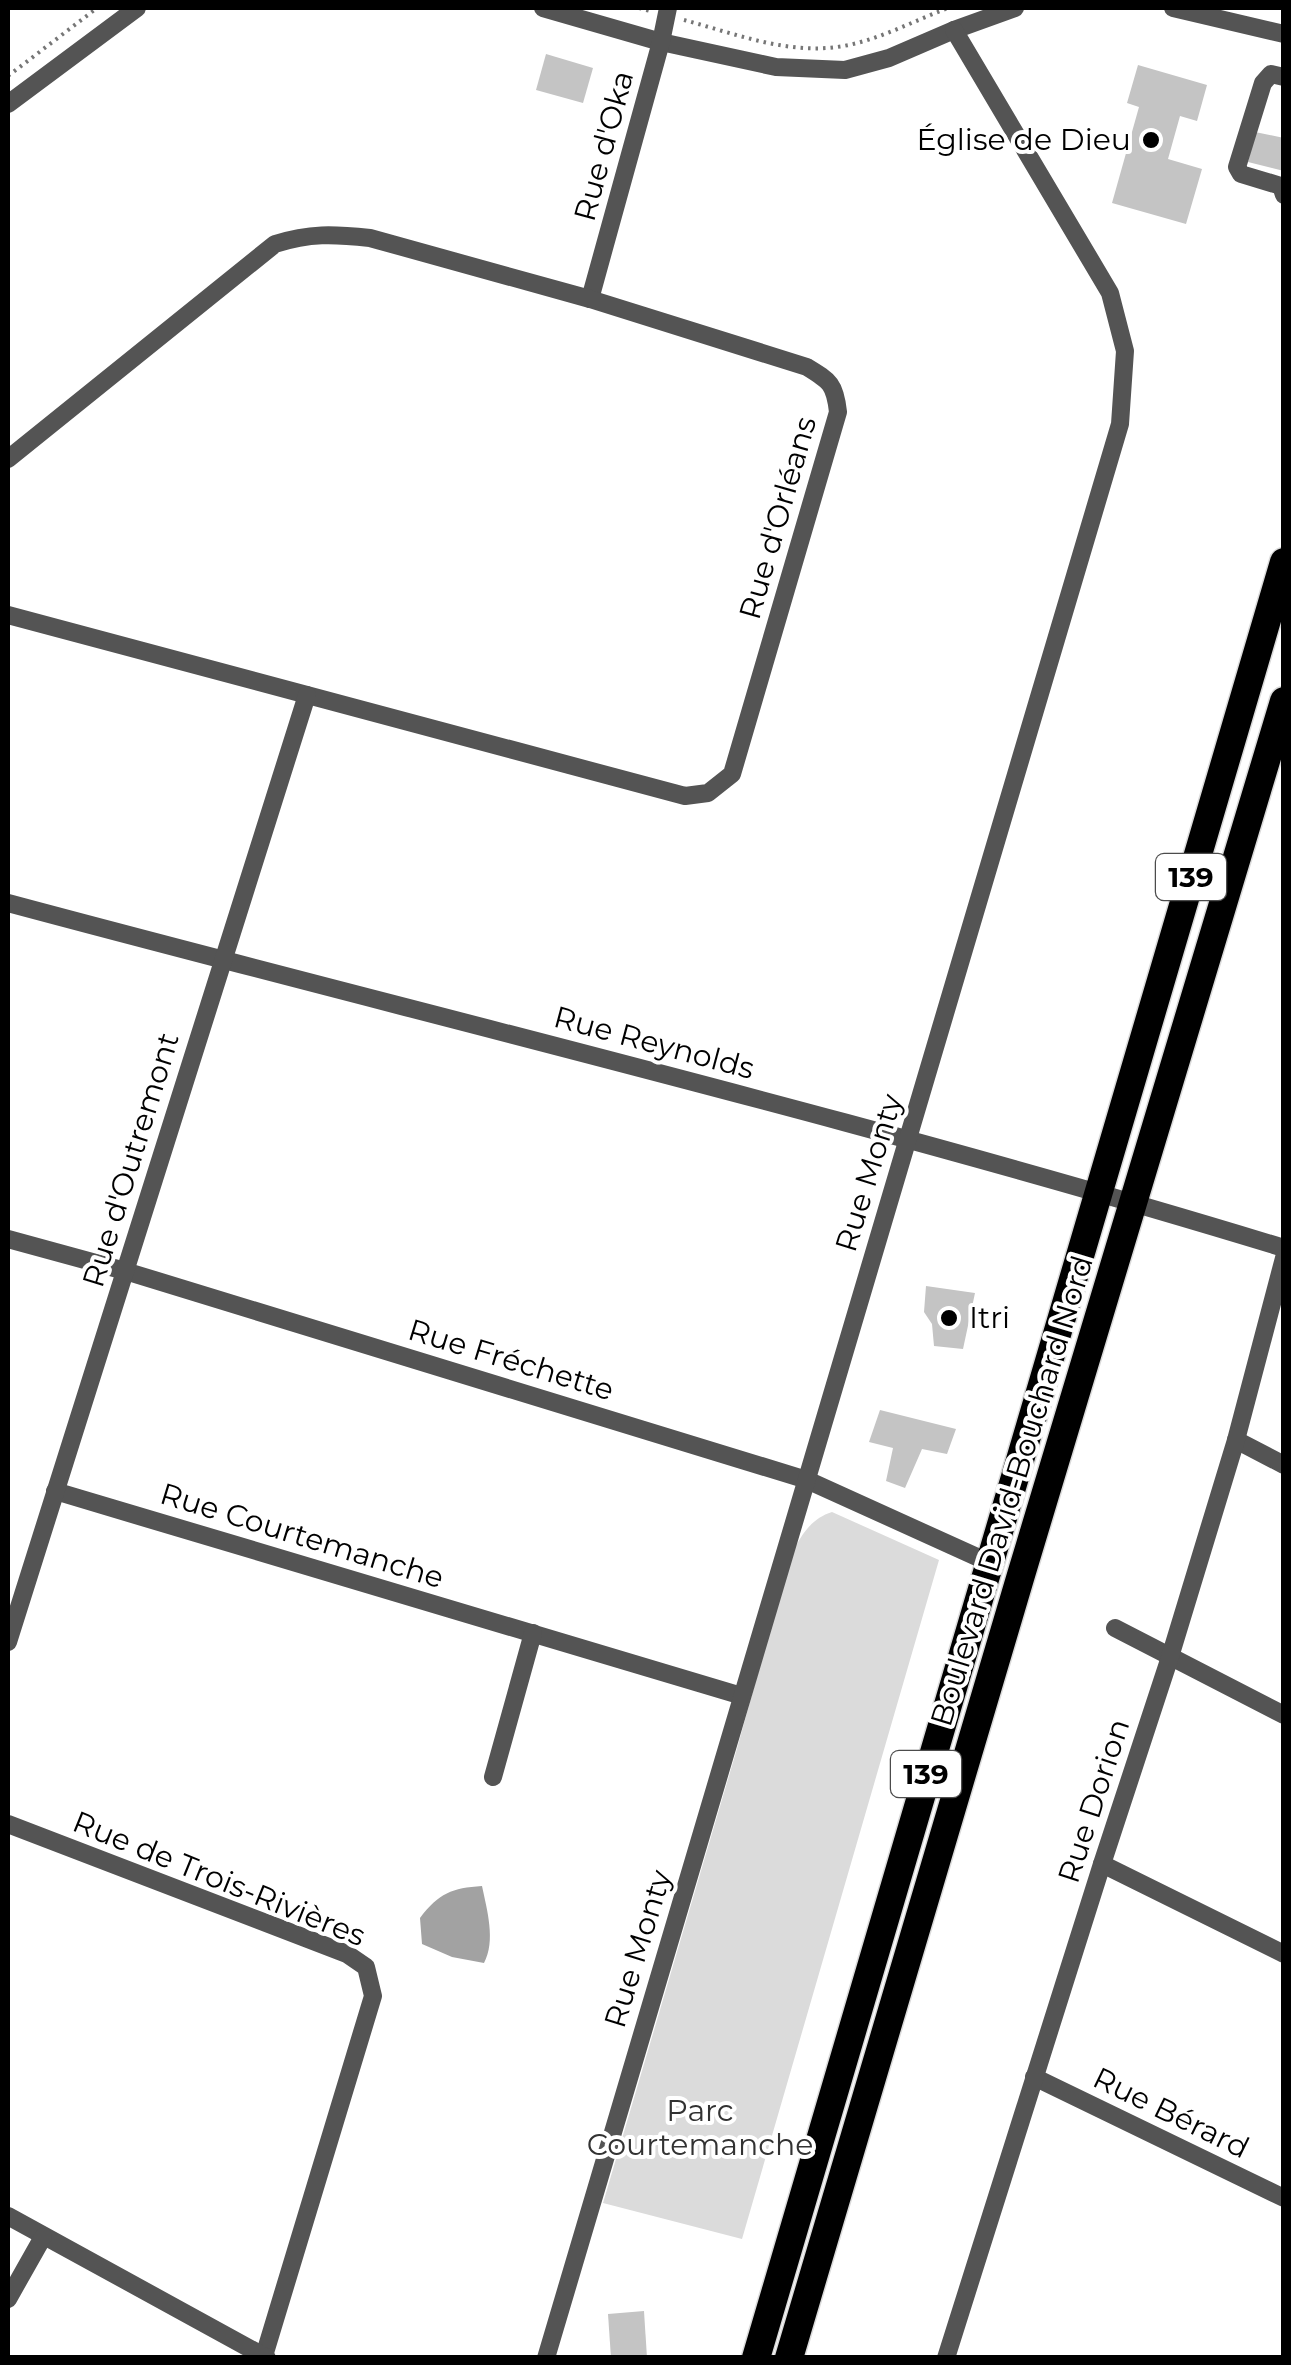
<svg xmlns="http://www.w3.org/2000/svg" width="1291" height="2365" font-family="Montserrat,sans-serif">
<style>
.green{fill:#dbdbdb}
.water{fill:#a2a2a2}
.building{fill:#c4c4c4}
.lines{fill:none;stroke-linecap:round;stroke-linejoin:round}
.highway-casing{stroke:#dbdbdb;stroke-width:31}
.path{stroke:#767676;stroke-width:4;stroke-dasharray:2.5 5;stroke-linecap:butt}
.minor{stroke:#545454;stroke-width:18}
.highway{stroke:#000;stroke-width:28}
.poi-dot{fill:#000;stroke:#fff;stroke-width:4}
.labels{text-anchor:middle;stroke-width:8;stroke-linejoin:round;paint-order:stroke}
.shield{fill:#fff;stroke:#4c4c4c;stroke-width:2.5}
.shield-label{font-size:28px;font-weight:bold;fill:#000}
.poi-label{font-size:30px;fill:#000;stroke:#fff;text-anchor:end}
.street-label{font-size:30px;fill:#000;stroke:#fff}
.park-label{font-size:30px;fill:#323232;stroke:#fff}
</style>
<rect width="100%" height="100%" fill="#fff"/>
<path class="green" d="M832,1512L939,1560L742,2239L603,2203L736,1752L791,1555C801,1536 810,1519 832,1512Z"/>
<path class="water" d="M482,1886C487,1910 496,1941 484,1963L452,1957L422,1944L420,1918C439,1893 452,1888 482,1886Z"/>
<g class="building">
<polygon points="546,54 593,68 583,103 536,90"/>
<polygon points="1138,65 1207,85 1197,121 1180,116 1168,159 1202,169 1186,224 1112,203 1139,107 1127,103"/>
<polygon points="1255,132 1284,138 1284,171 1248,162"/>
<polygon points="926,1286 975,1293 963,1349 934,1346 932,1324 924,1312"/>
<polygon points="880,1410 956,1429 947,1454 922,1449 905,1488 886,1481 893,1448 869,1442"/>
<polygon points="644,2311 647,2358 611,2358 608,2314"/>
</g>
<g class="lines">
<defs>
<g id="highway">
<polyline points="756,2358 1284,562"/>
<polyline points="789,2358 1021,1575 1284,701"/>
</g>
</defs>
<use href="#highway" class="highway-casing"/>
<g class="path">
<polyline points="639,8 650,11"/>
<path d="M684,20C733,33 785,54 837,47C875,42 913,21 948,8"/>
<polyline points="8,76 97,8"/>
</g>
<g class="minor">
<polyline points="543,8 661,42 776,67 845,70 889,58 954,30 1015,8"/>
<polyline points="1173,8 1284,34"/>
<polyline points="1284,77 1271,74 1263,83 1237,167 1241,174 1281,186 1284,195"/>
<polyline points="8,104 137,8"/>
<polyline points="590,299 661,42 668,8"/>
<path d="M8,459L275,244C310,233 333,234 370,238L590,299L807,367C830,381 835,384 838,412L732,774L708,793L685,796L8,615"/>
<path d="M8,903C433,1017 862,1119 1284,1248"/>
<polyline points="8,1239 125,1271 807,1480 988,1562"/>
<polyline points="1236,1440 1284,1465"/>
<polyline points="55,1491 742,1696"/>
<polyline points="1115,1628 1284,1715"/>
<polyline points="8,1642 307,695"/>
<polyline points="493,1777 533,1633"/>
<polyline points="8,1824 347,1954 366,1967 373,1996 264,2356"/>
<polyline points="1102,1864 1284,1954"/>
<polyline points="1034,2077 1284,2198"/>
<polyline points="8,2216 267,2358"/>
<polyline points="8,2299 43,2237"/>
<polyline points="546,2358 1120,424 1125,351 1110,293 954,30"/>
<polyline points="946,2358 1102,1864 1170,1657 1236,1440 1284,1258"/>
</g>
<use href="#highway" class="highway"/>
</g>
<g class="poi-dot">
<circle cx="1151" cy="140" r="10"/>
<circle cx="949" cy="1318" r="10"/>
</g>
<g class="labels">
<g class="shield">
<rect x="1156" y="854" width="70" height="46" rx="8"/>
<rect x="891" y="1751" width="70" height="46" rx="8"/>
</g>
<g class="shield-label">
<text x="1191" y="887">139</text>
<text x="926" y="1784">139</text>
</g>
<g class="poi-label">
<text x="1131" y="150">Église de Dieu</text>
<text x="969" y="1328" text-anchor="start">Itri</text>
</g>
<g class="street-label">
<text transform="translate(604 146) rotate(-75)" y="10">Rue d'Oka</text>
<text transform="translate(778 518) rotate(-74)" y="10">Rue d'Orléans</text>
<text transform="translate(654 1043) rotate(15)" y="10">Rue Reynolds</text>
<text transform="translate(131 1160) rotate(-73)" y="10">Rue d'Outremont</text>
<text transform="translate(869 1173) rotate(-73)" y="10">Rue Monty</text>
<text transform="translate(511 1360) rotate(17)" y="10">Rue Fréchette</text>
<text transform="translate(1012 1491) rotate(-73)" y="10">Boulevard David-Bouchard Nord</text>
<text transform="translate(302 1536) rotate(17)" y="10">Rue Courtemanche</text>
<text transform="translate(1094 1801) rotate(-72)" y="10">Rue Dorion</text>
<text transform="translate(219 1879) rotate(22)" y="10">Rue de Trois-Rivières</text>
<text transform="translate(638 1949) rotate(-73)" y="10">Rue Monty</text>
<text transform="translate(1171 2113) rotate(26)" y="10">Rue Bérard</text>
</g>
<g class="park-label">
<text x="700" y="2121">Parc<tspan x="700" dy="34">Courtemanche</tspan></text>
</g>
</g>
<rect width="1291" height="2365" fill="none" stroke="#000000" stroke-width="20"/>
</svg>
